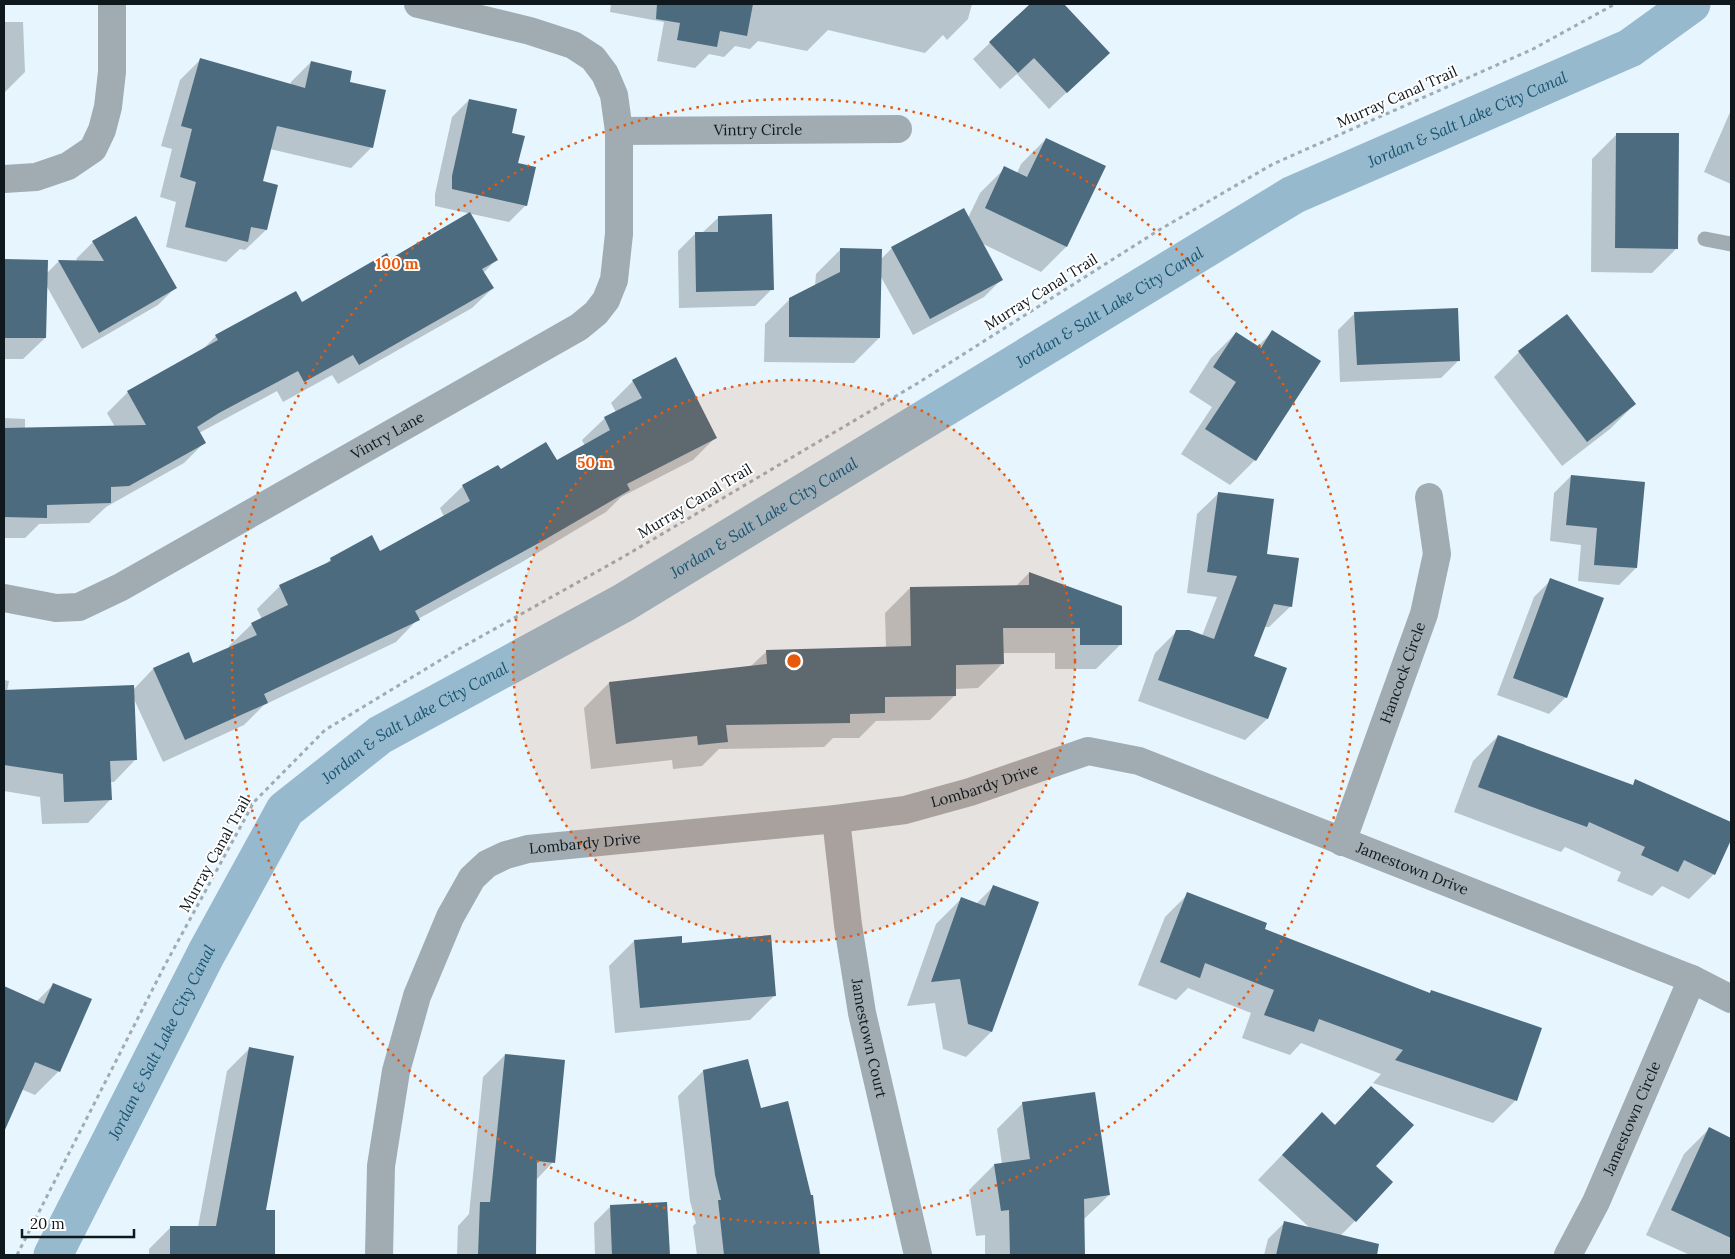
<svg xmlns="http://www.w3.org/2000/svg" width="1735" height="1259" font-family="Lora,serif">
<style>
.shadow{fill:#0003}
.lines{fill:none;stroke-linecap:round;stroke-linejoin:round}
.canal{stroke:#97b9cd;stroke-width:39}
.building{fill:#4c6b7e}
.path{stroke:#9facb4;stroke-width:3;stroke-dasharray:4 4;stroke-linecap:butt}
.service{stroke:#a1abb2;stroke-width:15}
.minor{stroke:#a1abb2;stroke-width:28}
.ring{fill:none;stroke:#e8590c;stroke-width:2.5;stroke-dasharray:2.5 5}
.labels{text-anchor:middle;stroke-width:4;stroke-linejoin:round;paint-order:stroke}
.street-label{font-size:15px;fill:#0f181d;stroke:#fff}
.water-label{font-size:16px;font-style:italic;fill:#185471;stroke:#fff}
.centre{fill:#e8590c;stroke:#fff;stroke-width:2.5}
.ring-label{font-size:15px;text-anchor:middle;font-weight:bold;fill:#e8590c;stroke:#fff;stroke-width:4;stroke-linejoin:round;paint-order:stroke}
</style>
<rect width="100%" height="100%" fill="#e6f5fe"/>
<g class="shadow">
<polygon points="611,4 972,4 968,19 947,40 943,35 925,53 828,30 807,51 758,41 750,49 735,46 724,57 709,54 695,68 657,61 664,22 610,12"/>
<polygon points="1031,4 1062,4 1108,53 1049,109 1017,74 1000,89 973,59"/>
<polygon points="4,22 23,22 25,72 4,93"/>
<polygon points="200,60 290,85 291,82 311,62 348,83 371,148 351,168 270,149 261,182 277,186 266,230 245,250 240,249 226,262 166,247 176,202 160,197 172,149 161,146 180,80"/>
<polygon points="469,100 510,134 526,205 509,222 435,206 435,194 452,117"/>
<polygon points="1731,110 1731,184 1704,172"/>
<polygon points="1617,134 1677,248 1652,273 1591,272 1592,159"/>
<polygon points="1046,139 1066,247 1041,272 981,243 1001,280 984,297 913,335 880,275 879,338 854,363 764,362 765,324 790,299 815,286 816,274 841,249 880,260 892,248 968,218 980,193 1005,168 1017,173 1021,164"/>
<polygon points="719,217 772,289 755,306 679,308 678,251 695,234 702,233"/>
<polygon points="93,242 175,288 158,305 82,349 46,285 45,338 23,359 4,359 4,260 46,261 46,274 59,261 78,262 76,259"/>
<polygon points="496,260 483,273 493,288 472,308 338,384 332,375 283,402 277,391 199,433 205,442 184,463 106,507 89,523 39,524 25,538 4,538 4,418 25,419 25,429 115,427 107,413 128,392 201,351 216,336 301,304 390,261"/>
<polygon points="1355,313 1458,361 1441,378 1340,382 1338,330"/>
<polygon points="1567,316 1635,404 1610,429 1562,466 1494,377 1519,352"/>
<polygon points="1272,332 1319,362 1255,460 1230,485 1181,454 1212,407 1189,392 1211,358 1236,333 1257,347"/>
<polygon points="633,381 716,437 693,460 621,497 606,512 522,562 418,619 396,642 264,705 244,725 163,762 133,697 136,759 114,782 110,782 110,800 88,823 42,824 40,797 4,791 4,680 9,681 7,691 133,690 153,669 188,654 193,664 230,648 229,646 252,624 262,619 257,609 280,586 324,566 331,559 379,552 444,517 440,508 463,486 500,471 557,462 585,446 582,440 605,418 616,412 611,403"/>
<polygon points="1571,476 1644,483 1636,568 1619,585 1578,581 1581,545 1550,541 1554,493"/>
<polygon points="1219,493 1266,555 1291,606 1269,627 1264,627 1253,657 1285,669 1267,719 1245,740 1138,701 1155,653 1177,631 1202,636 1217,597 1187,593 1197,514"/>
<polygon points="1029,573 1121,606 1121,644 1096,669 1055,669 1055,653 1003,653 1003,663 978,688 955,689 955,695 930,720 876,721 859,738 833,738 824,747 719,749 702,766 673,769 672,760 591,769 584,708 609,683 750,667 767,651 886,648 885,613 910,588 1016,586"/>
<polygon points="1551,580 1566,697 1549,714 1497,695 1534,597"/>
<polygon points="1498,736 1645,791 1731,829 1731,837 1714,874 1689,899 1662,886 1652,896 1617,881 1621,872 1565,847 1561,852 1454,812 1473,761"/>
<polygon points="993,887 1037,902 991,1032 966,1057 943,1049 935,1003 907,1006 936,924 961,899 976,904"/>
<polygon points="1188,894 1263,930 1429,994 1431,992 1516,1100 1493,1123 1373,1083 1381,1074 1301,1043 1290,1055 1242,1038 1251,1013 1188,988 1176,1000 1138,985 1165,917"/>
<polygon points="634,941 681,945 775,995 750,1020 615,1033 609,966"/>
<polygon points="54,984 90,1000 58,1072 35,1095 21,1089 4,1108 4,987 36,1002"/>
<polygon points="249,1049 264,1211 273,1211 273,1255 149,1255 149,1249 171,1227 198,1227 227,1071"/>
<polygon points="505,1055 553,1162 536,1180 534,1255 457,1255 458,1226 469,1214 483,1077"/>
<polygon points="703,1071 760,1109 810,1196 812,1196 819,1255 697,1255 693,1226 696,1223 690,1201 678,1096"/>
<polygon points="1371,1087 1374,1166 1355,1221 1334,1242 1331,1255 1264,1255 1268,1239 1285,1222 1311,1229 1258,1180 1297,1139 1334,1126"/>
<polygon points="1094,1093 1109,1195 1083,1220 1084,1255 985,1255 985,1235 976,1236 969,1190 994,1165 1002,1164 997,1129 1022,1104"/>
<polygon points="1709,1129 1731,1139 1731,1255 1690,1255 1646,1235 1684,1154"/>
<polygon points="666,1203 668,1255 595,1255 594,1223 611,1206"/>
</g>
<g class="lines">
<path class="canal" id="s1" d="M53,1255L206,954L285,810L380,735L623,603L1293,195L1630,48L1691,4"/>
</g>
<g class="building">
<polygon points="657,4 753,4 747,36 720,31 717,47 677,40 680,23 656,19"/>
<polygon points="1030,4 1064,4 1110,53 1067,93 1034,58 1018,73 989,42"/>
<polygon points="200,58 305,88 311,61 352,71 350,82 386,90 373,148 277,126 263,181 278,185 267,230 251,227 248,242 185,227 196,182 180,177 192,129 181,126"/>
<polygon points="469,99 517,109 512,133 525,136 518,163 536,167 527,206 452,189 452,176"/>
<polygon points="1616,133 1679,133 1678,249 1615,248"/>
<polygon points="1046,138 1106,166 1067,247 985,208 1004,166 1027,177"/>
<polygon points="964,208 1003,280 930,319 891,247"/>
<polygon points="470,212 498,260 482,269 494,288 359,365 353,355 304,382 298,371 219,413 197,427 206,443 129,486 111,487 111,503 47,505 47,518 4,517 4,428 146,425 127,391 218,340 215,335 296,291 302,302 387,253 390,259"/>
<polygon points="772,214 774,290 696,292 695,232 718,232 718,216"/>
<polygon points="136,216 177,288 99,333 58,260 104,261 92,241"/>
<polygon points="840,248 882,249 880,338 789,337 789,298 840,272"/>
<polygon points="4,259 48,260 46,338 4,338"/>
<polygon points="1458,308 1460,361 1357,365 1354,312"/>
<polygon points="1567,314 1636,404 1587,442 1518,351"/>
<polygon points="1272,330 1321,361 1256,461 1205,429 1236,382 1213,367 1236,332 1261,348"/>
<polygon points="676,357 717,438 627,484 630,490 546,539 415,611 420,620 264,694 268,703 185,740 153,668 189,652 193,663 257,635 251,623 288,605 279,585 331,561 330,558 372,535 380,551 470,501 462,485 498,465 501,469 546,442 557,460 610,430 604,417 642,398 632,380"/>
<polygon points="1571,475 1645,482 1637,568 1594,565 1597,528 1566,525"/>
<polygon points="1218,492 1274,499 1267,554 1299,558 1292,607 1274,604 1254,656 1287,668 1268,719 1158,680 1176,630 1189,630 1214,639 1237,576 1207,572"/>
<polygon points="1029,572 1122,606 1122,645 1080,645 1080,628 1003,628 1004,664 956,665 956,696 885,697 885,713 850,714 850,723 726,725 728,742 698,745 697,736 616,744 609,682 767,664 766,650 911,646 910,587 1029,585"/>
<polygon points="1550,578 1604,598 1567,698 1513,678"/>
<polygon points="134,685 137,760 110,761 112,800 64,802 63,774 4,765 4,690"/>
<polygon points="1498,735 1633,785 1635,779 1731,822 1731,840 1715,875 1684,860 1678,872 1641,855 1645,847 1589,822 1587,827 1478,787"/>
<polygon points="993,885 1039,902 992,1032 968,1024 960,979 931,982 961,897 985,906"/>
<polygon points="1187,892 1267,923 1265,929 1430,993 1431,990 1542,1028 1517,1101 1395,1060 1403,1050 1319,1019 1314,1032 1264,1015 1274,990 1205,963 1200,978 1160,962"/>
<polygon points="771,935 776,996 640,1008 634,940 682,936 682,943"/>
<polygon points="53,983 92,999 60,1072 35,1062 4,1132 4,986 44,1004"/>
<polygon points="249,1047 294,1056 266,1210 275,1210 275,1255 170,1255 170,1226 216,1226"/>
<polygon points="505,1054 565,1060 555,1163 537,1161 536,1255 478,1255 480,1202 490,1202"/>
<polygon points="748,1059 761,1108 788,1101 811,1195 813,1195 820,1255 724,1255 718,1200 721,1200 715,1175 703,1070"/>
<polygon points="1371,1086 1414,1125 1376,1166 1393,1182 1356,1222 1282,1155 1322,1112 1335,1125"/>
<polygon points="1095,1092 1110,1195 1084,1199 1085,1255 1010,1255 1009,1210 1001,1211 994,1164 1030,1159 1022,1102"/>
<polygon points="1709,1127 1731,1138 1731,1238 1671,1210"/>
<polygon points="667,1202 670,1255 612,1255 610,1205"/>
<polygon points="1284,1221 1379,1244 1377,1255 1276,1255"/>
</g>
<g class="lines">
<polyline class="path" points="17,1255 165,965 254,802 325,730 457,650 623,557 918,383 1159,230 1273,164 1533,49 1615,4"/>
<polyline class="service" points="1705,239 1731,244"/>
<g class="minor">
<path id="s2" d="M619,131L898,129"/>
<polyline points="4,179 36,177 68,166 93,149 102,130 108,107 112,72 112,4"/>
<path id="s3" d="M4,598L56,608L79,607L121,587L579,327L596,313L606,300L614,280L619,234V131L614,95L605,74L593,58L573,45L530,31L418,4"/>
<path id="s4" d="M836,819L848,925L862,1013L918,1255"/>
<path id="s5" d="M1342,842L1424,614L1437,554L1429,497"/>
<path id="s6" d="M379,1255L381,1166L396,1071L417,996L450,917L472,878L487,864L506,855L528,849L836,819L905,810L970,792L1088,751L1139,761L1692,979L1731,999"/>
<path id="s7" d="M1568,1255L1596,1202L1692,979"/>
</g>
</g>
<circle cx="794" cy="661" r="281" fill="#e8590c" fill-opacity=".12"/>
<g class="ring">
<circle cx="794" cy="661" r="281"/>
<circle cx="794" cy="661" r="562"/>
</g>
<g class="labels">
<g class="street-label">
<text transform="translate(1397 97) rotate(-24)" y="5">Murray Canal Trail</text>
<text dy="5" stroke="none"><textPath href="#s2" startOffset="139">Vintry Circle</textPath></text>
<text transform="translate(1041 292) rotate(-32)" y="5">Murray Canal Trail</text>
<text dy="5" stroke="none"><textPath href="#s3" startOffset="429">Vintry Lane</textPath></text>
<text transform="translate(695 501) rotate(-31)" y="5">Murray Canal Trail</text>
<text dy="5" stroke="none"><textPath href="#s5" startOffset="180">Hancock Circle</textPath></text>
<text dy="5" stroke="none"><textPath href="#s6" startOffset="920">Lombardy Drive</textPath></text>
<text dy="5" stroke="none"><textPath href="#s6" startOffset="515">Lombardy Drive</textPath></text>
<text transform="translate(215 854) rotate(-61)" y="5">Murray Canal Trail</text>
<text dy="5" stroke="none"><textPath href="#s6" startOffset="1375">Jamestown Drive</textPath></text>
<text dy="5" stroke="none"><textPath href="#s4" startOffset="222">Jamestown Court</textPath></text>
<text dy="5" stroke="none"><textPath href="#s7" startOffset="151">Jamestown Circle</textPath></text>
</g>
<g class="water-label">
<text dy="6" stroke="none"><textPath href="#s1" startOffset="1874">Jordan &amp; Salt Lake City Canal</textPath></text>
<text dy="6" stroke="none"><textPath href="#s1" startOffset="1469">Jordan &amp; Salt Lake City Canal</textPath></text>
<text dy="6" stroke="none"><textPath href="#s1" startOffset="1064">Jordan &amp; Salt Lake City Canal</textPath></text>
<text dy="6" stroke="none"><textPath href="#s1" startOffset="659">Jordan &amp; Salt Lake City Canal</textPath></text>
<text dy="6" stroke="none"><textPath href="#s1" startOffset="239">Jordan &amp; Salt Lake City Canal</textPath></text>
</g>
</g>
<circle cx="794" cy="661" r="8" class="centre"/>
<g class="ring-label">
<text x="397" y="269">100 m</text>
<text x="595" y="468">50 m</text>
</g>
<rect width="1735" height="1259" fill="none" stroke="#0f181d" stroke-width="10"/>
<path d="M22 1229v8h112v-8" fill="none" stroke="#0f181d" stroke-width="2.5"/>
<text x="30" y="1229" font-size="15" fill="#0f181d" stroke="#ffffff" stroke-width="4" paint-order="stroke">20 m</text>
</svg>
